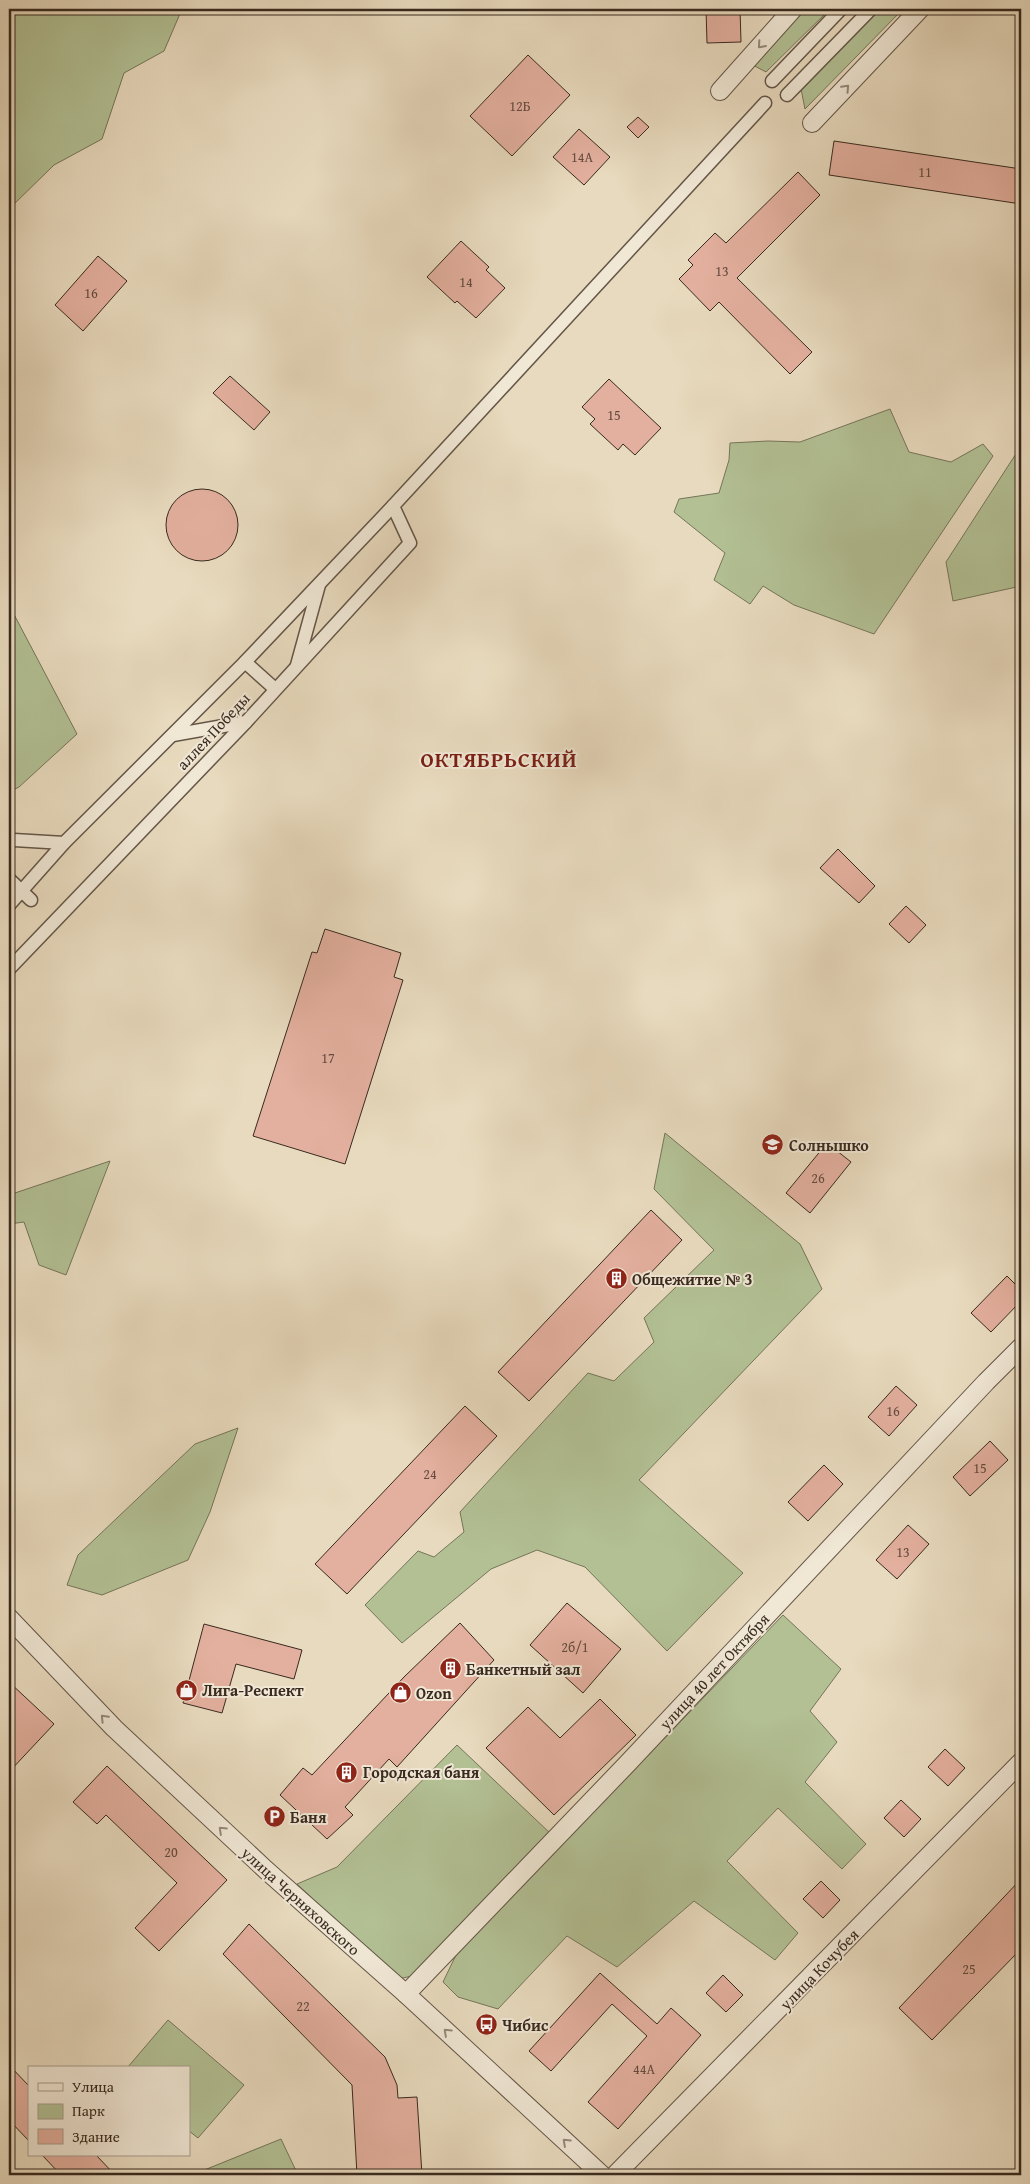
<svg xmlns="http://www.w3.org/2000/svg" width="1030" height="2184" font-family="'Gentium Book Plus',serif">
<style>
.green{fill:#b2c094;stroke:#75755a}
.building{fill:#e3af9e;stroke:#382a1f}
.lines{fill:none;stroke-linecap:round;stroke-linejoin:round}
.pedestrian-casing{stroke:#645647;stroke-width:15}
.minor-casing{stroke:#645647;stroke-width:20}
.pedestrian{stroke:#f0e7d5;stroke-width:12}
.minor{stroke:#f0e7d5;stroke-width:18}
.oneway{stroke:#94887a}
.labels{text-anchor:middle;stroke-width:4;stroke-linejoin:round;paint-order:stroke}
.number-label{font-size:14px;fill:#634b3f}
.street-label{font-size:16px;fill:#382a1f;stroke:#f0e7d5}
.poi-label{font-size:16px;font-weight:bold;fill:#382a1f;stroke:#f0e7d5;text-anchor:start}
.district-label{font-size:21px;font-weight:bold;letter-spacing:1px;fill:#7a1f14;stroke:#f0e7d5}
</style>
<rect width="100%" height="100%" fill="#e8dabe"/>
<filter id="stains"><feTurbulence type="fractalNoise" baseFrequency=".004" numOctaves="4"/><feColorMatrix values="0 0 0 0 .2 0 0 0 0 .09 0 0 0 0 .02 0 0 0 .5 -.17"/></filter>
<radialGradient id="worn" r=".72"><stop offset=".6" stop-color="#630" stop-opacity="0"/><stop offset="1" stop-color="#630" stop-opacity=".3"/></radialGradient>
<g class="green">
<polygon points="9,9 182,9 164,51 124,73 102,139 54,165 9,209"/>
<polygon points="801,9 830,9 766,72 749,63"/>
<polygon points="879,9 903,9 805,109 801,89"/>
<polygon points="890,409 909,452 951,462 983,444 993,456 874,634 794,605 763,586 750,604 714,580 725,553 674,512 679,499 719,493 729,460 730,443 768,441 800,442"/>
<polygon points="1021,446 1021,586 953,601 946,562"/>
<polygon points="9,605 77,734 19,787 9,792"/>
<polygon points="665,1133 800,1244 822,1289 639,1480 743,1573 667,1651 585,1567 537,1550 491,1569 402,1643 365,1605 418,1551 434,1557 464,1532 460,1512 588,1373 614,1381 654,1342 644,1318 714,1250 654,1189"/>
<polygon points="110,1161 66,1275 39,1265 24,1222 9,1224 9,1195"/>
<polygon points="238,1428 210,1512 188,1560 102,1595 67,1585 78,1555 195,1444"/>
<polygon points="783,1615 841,1669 810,1711 837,1742 805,1782 866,1844 842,1869 778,1808 727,1861 798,1933 775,1960 694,1901 617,1967 567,1936 498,2009 458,1997 443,1982 456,1955"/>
<polygon points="457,1745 551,1834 417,1975 398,1979 297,1884 337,1867"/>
<polygon points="168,2020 244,2085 198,2138 189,2131 189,2068 127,2068"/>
<polygon points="281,2139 298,2175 192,2175"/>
</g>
<g class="building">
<polygon points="706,9 740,9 741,42 707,43"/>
<polygon points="528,55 570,95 512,156 470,116"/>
<polygon points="638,117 649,127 638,138 627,127"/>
<polygon points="579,129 610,157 584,185 553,157"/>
<polygon points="834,141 1021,169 1021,204 829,175"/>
<polygon points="798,172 820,195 737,278 812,352 790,374 719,302 710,311 679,279 693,265 688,260 715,233 726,243"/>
<polygon points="461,241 489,267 486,270 505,288 476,318 457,301 455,303 427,277"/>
<polygon points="98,256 127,281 83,331 55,305"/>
<polygon points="230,376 270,412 254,430 213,393"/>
<polygon points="609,379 661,428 635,455 623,444 618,450 590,424 595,419 582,407"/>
<circle cx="202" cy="525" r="36"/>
<polygon points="838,849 875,886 859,903 820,868"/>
<polygon points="906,906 926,925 909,943 889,924"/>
<polygon points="325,929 401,953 394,977 403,980 345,1164 253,1136 312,952 317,953"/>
<polygon points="827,1143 851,1162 810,1213 786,1193"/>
<polygon points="651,1210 682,1240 529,1401 498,1372"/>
<polygon points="1007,1276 1021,1290 1021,1301 991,1332 971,1313"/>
<polygon points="896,1386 917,1405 889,1436 868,1417"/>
<polygon points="465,1406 497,1436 347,1594 315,1564"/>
<polygon points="990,1441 1008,1460 970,1496 953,1477"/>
<polygon points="824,1465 843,1484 808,1521 788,1502"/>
<polygon points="908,1525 929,1544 897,1579 876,1560"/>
<polygon points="567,1603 621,1649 583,1693 530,1645"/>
<polygon points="460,1623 494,1660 397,1767 389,1759 345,1807 353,1815 327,1839 280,1795 303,1768 312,1775 404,1677"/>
<polygon points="204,1624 302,1650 294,1679 236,1664 222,1713 183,1703"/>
<polygon points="9,1682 54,1724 9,1772"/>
<polygon points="600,1699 636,1735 554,1815 486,1748 528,1707 560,1738"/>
<polygon points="945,1749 965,1768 948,1786 928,1767"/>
<polygon points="107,1766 227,1880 159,1951 135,1928 177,1883 106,1815 97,1824 73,1802"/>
<polygon points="901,1800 921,1819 904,1837 884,1818"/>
<polygon points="1021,1879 1021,1949 932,2040 899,2008"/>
<polygon points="821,1881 840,1900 823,1918 803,1899"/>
<polygon points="249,1924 385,2057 397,2085 398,2098 417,2097 422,2175 357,2175 352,2085 223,1954"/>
<polygon points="600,1973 657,2024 671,2008 701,2035 618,2129 588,2102 647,2036 612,2004 551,2071 529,2051"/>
<polygon points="723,1975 743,1995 726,2012 706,1993"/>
<polygon points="9,2065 29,2086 29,2141 9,2120"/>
<polygon points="42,2155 96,2155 115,2175 61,2175"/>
</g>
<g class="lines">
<defs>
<g id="pedestrian">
<polyline points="772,81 841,9"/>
<polyline points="787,95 871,9"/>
<polyline points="245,662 274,688"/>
<polyline points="297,665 319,585"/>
<polyline points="173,735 246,722"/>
<polyline points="14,840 64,843"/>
<polyline points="9,879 31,900"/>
<polyline points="9,905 64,843 245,662 393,506 765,103"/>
<polyline points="9,969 246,722 410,543 393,506"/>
</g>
<g id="minor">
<polyline points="720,91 793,9"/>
<polyline points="812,123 920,9"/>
<polyline points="9,1618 114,1728 266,1870 406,1994 602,2175"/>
<polyline points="406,1994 628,1763 986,1382 1021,1347"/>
<polyline points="615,2175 1021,1762"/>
</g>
</defs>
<use href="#pedestrian" class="pedestrian-casing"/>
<use href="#minor" class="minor-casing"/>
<use href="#pedestrian" class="pedestrian"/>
<use href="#minor" class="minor"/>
</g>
<defs><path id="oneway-chevron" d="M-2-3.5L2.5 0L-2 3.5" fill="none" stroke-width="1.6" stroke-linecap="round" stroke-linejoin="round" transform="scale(1.25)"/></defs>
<g class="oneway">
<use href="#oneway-chevron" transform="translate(761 45) rotate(131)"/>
<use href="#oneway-chevron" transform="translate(846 88) rotate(-47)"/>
<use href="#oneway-chevron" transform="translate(104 1718) rotate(-134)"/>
<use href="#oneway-chevron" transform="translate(222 1830) rotate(-137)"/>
<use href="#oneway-chevron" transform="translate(447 2032) rotate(-137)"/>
<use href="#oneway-chevron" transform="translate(566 2142) rotate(-137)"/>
</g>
<defs>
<symbol id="school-disc" viewBox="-11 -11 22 22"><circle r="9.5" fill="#8f2418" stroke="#f0e7d5"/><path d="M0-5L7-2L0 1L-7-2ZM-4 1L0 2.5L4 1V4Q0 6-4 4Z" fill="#fff"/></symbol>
<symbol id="building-disc" viewBox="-11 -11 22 22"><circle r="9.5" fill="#8f2418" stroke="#f0e7d5"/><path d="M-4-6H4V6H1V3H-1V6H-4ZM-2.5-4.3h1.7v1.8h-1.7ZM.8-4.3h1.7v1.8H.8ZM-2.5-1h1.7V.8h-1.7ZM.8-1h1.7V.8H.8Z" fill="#fff"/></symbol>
<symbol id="shop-disc" viewBox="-11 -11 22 22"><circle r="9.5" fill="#8f2418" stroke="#f0e7d5"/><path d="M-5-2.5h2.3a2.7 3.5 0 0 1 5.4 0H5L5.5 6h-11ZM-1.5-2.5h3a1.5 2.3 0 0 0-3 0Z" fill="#fff"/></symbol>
<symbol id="parking-disc" viewBox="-11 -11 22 22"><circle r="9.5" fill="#8f2418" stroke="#f0e7d5"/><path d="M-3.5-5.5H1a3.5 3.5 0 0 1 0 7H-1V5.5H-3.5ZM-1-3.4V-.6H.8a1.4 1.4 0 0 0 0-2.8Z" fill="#fff"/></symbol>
<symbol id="bus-disc" viewBox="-11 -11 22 22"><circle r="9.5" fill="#8f2418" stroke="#f0e7d5"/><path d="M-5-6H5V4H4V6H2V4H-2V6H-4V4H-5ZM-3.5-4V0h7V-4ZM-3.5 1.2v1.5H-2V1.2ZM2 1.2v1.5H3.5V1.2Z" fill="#fff"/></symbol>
</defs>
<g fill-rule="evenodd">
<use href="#school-disc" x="760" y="1132" width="25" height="25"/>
<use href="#building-disc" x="604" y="1266" width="25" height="25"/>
<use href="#building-disc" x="438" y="1656" width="25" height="25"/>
<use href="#shop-disc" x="174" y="1678" width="25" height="25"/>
<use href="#shop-disc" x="388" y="1680" width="25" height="25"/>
<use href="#building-disc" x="334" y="1760" width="25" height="25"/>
<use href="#parking-disc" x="262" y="1804" width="25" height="25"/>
<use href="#bus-disc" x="474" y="2012" width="25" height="25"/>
</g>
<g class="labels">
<g class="number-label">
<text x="520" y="111">12Б</text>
<text x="582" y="162">14А</text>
<text x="925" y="177">11</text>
<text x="722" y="276">13</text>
<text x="466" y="287">14</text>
<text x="91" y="298">16</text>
<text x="614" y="420">15</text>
<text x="328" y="1063">17</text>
<text x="818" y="1183">26</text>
<text x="893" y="1416">16</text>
<text x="980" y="1473">15</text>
<text x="430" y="1479">24</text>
<text x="903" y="1557">13</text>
<text x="575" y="1652">2б/1</text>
<text x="171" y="1857">20</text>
<text x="969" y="1974">25</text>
<text x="303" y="2011">22</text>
<text x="644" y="2074">44А</text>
</g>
<g class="street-label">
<text transform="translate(213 731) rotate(-47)" y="6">аллея Победы</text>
<text transform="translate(714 1671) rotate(-47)" y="6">улица 40 лет Октября</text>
<text transform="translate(301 1901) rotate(42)" y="6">улица Черняховского</text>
<text transform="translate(819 1969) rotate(-46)" y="6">улица Кочубея</text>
</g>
<g class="poi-label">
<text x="789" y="1151">Солнышко</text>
<text x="632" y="1285">Общежитие № 3</text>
<text x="466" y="1675">Банкетный зал</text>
<text x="202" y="1696">Лига-Респект</text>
<text x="416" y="1699">Ozon</text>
<text x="363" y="1778">Городская баня</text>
<text x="290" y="1823">Баня</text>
<text x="502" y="2031">Чибис</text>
</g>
<g class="district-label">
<text x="499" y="767">ОКТЯБРЬСКИЙ</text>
</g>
</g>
<rect width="1030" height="2184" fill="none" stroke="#e8dabe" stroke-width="30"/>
<rect x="10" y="10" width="1010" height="2164" fill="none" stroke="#382a1f" stroke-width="2.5"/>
<rect x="15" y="15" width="1000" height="2154" fill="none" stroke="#382a1f"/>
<rect x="28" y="2066" width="162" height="90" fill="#f0e7d5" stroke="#a69b8c"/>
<rect x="38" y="2083" width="25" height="8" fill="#f0e7d5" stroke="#a69b8c"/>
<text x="72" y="2092" font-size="15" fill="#382a1f">Улица</text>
<rect x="38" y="2104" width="25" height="15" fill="#b2c094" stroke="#a69b8c"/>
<text x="72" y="2116" font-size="15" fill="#382a1f">Парк</text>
<rect x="38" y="2129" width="25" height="15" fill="#e3af9e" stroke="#a69b8c"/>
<text x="72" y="2142" font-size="15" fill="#382a1f">Здание</text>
<rect width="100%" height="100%" filter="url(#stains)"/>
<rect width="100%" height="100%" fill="url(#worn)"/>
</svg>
